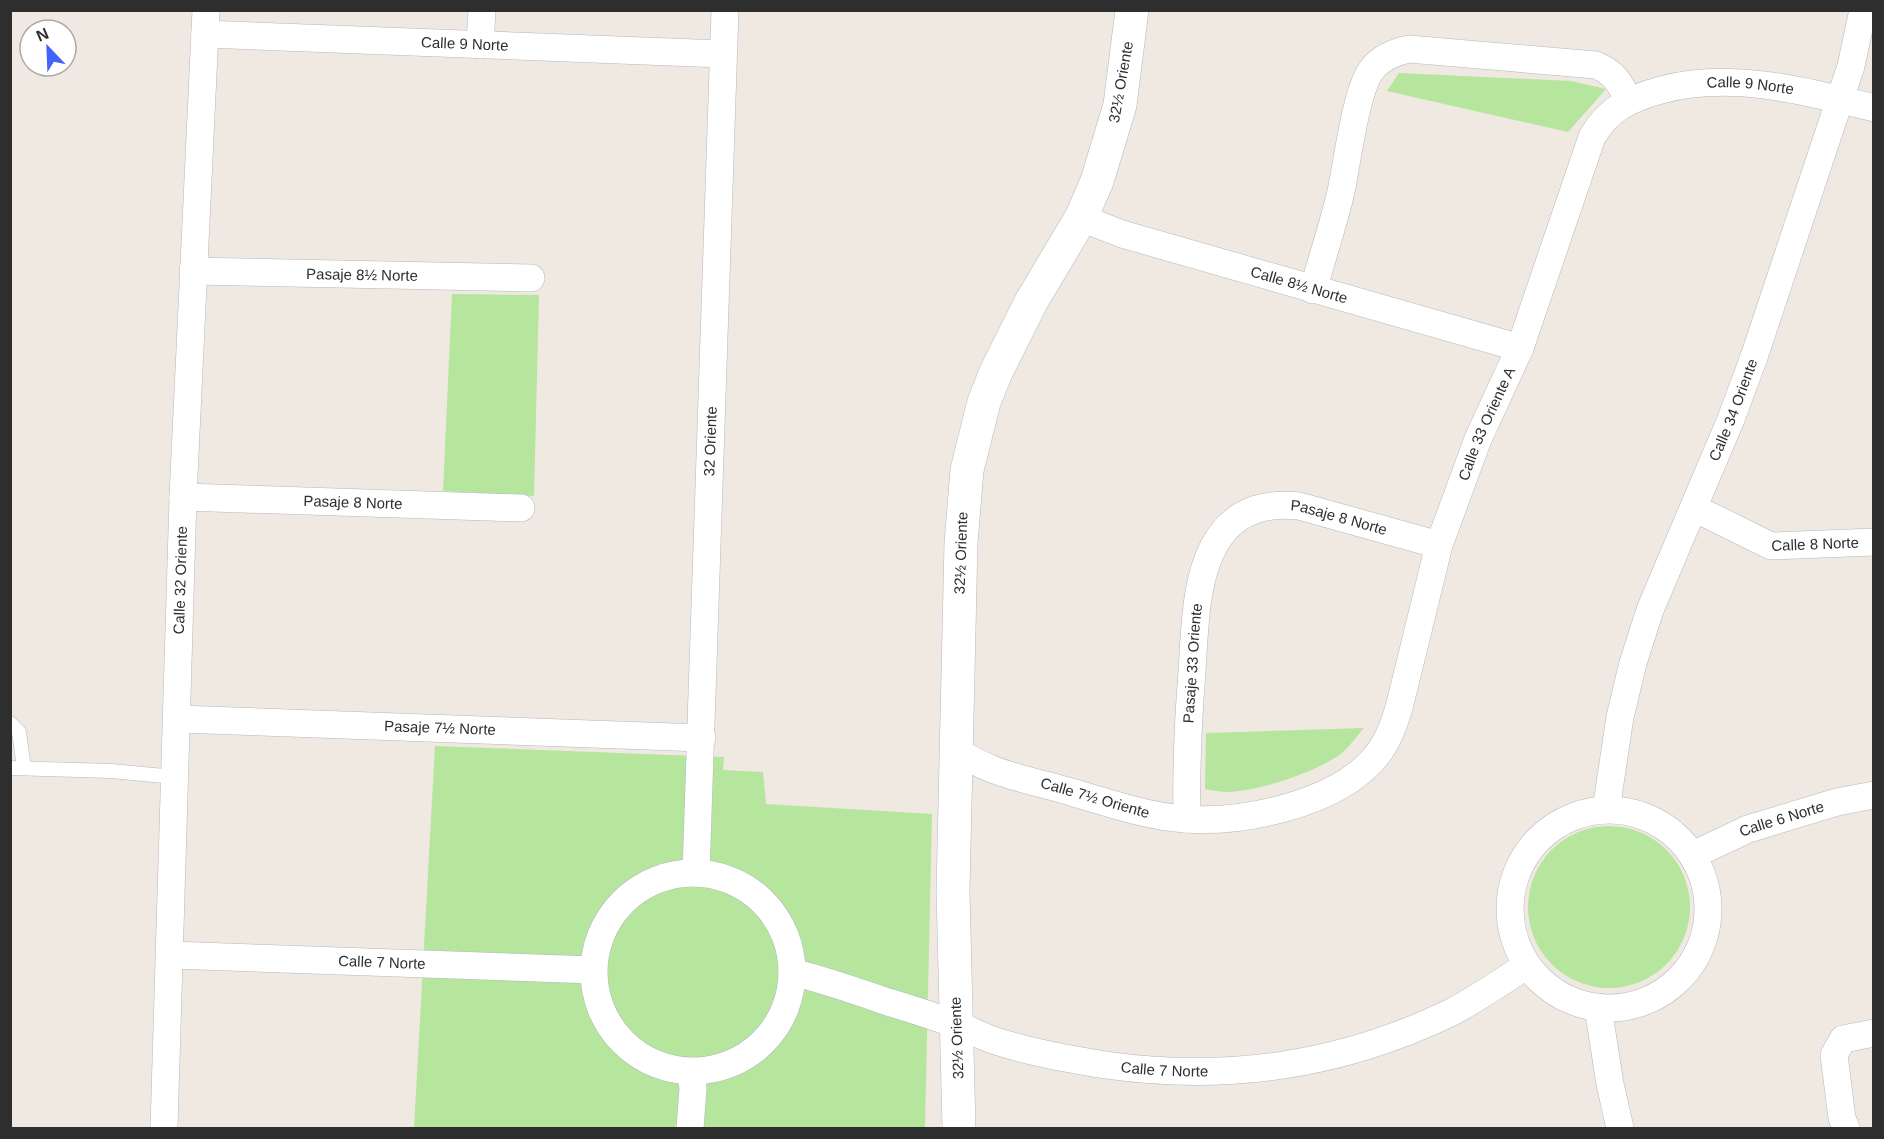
<svg xmlns="http://www.w3.org/2000/svg" width="1884" height="1139" font-family="Helvetica,sans-serif">
<style>
.green{fill:#b6e59e}
.lines{fill:none;stroke-linecap:round;stroke-linejoin:round}
.lane-casing{stroke:#b4b7c1;stroke-width:15}
.street-casing{stroke:#b4b7c1;stroke-width:28}
.secondary-casing{stroke:#b4b7c1;stroke-width:34}
.lane{stroke:#fff;stroke-width:14}
.street{stroke:#fff;stroke-width:27}
.secondary{stroke:#fff;stroke-width:33}
.labels{text-anchor:middle;stroke-width:4.5;stroke-linejoin:round;paint-order:stroke}
.street-label{font-size:15px;fill:#2e2e2e;stroke:#fff}
</style>
<rect width="100%" height="100%" fill="#efe9e1"/>
<g class="green">
<polygon points="1399,73 1571,81 1606,89 1568,132 1387,91"/>
<polygon points="452,294 539,295 534,496 443,491"/>
<path d="M1364,728C1357,736 1350,746 1342,753C1317,772 1259,791 1228,792C1220,792 1212,790 1205,789L1206,733Z"/>
<polygon points="435,746 724,757 723,770 763,772 766,804 932,814 925,1128 414,1128"/>
<circle cx="1609" cy="907" r="81"/>
</g>
<g class="lines">
<defs>
<g id="lane">
<polyline points="10,723 19,732 24,768"/>
<polyline points="10,768 111,771 175,777"/>
</g>
<g id="street">
<path id="s1" d="M205,34L722,54"/>
<polyline points="480,45 482,10"/>
<polyline points="1081,218 1122,234 1520,348"/>
<polyline points="193,271 531,278"/>
<path d="M1313,290C1322,259 1332,228 1340,196C1347,167 1355,89 1373,68C1382,57 1395,52 1409,49L1596,65C1616,74 1619,82 1629,101"/>
<path id="s2" d="M183,497L521,508"/>
<path id="s3" d="M1694,508L1771,546L1874,542"/>
<polyline points="178,719 702,738"/>
<path id="s4" d="M955,751C967,757 979,764 992,769C1017,779 1045,784 1071,792C1109,803 1146,816 1185,819C1243,823 1331,805 1372,761C1387,745 1394,725 1400,704L1439,545L1478,439L1520,348L1592,137C1609,108 1629,99 1661,90C1731,71 1805,91 1874,108"/>
<path id="s5" d="M1606,810L1620,717L1633,663L1650,610L1731,419L1754,357L1851,66L1863,10"/>
<circle cx="1609" cy="909" r="99"/>
<path id="s6" d="M1187,819C1186,770 1188,721 1192,672C1195,629 1194,567 1224,531C1243,508 1270,503 1299,506L1439,545"/>
<path id="s7" d="M1693,855L1748,829L1837,802L1874,795"/>
<circle cx="693" cy="972" r="99"/>
<path id="s8" d="M696,873L725,10"/>
<path id="s9" d="M170,955L593,970"/>
<path id="s10" d="M792,972C825,980 856,991 888,1002C911,1009 934,1016 957,1025C971,1030 984,1038 999,1042C1033,1053 1070,1059 1105,1065C1227,1082 1339,1066 1450,1013C1477,999 1502,982 1527,965"/>
<polyline points="1598,1007 1610,1084 1620,1128"/>
<path id="s11" d="M164,1128L183,497L206,10"/>
<polyline points="690,1128 693,1089 691,1072"/>
<polyline points="1846,1128 1842,1118 1834,1055 1843,1039 1874,1033"/>
</g>
<polyline id="secondary" points="959,1128 953,891 961,543 967,470 984,402 996,372 1031,302 1081,218 1097,181 1120,105 1132,10"/>
</defs>
<use href="#lane" class="lane-casing"/>
<use href="#street" class="street-casing"/>
<use href="#secondary" class="secondary-casing"/>
<use href="#lane" class="lane"/>
<use href="#street" class="street"/>
<use href="#secondary" class="secondary"/>
</g>
<g class="labels">
<g class="street-label">
<text dy="5" stroke="none"><textPath href="#s1" startOffset="260">Calle 9 Norte</textPath></text>
<text transform="translate(1121 82) rotate(-80)" y="5">32½ Oriente</text>
<text dy="5" stroke="none"><textPath href="#s4" startOffset="1282">Calle 9 Norte</textPath></text>
<text transform="translate(362 275) rotate(1)" y="5">Pasaje 8½ Norte</text>
<text transform="translate(1299 285) rotate(16)" y="5">Calle 8½ Norte</text>
<text dy="5" stroke="none"><textPath href="#s5" startOffset="422">Calle 34 Oriente</textPath></text>
<text dy="5" stroke="none"><textPath href="#s4" startOffset="800">Calle 33 Oriente A</textPath></text>
<text dy="5" stroke="none"><textPath href="#s8" startOffset="432">32 Oriente</textPath></text>
<text dy="5" stroke="none"><textPath href="#s2" startOffset="170">Pasaje 8 Norte</textPath></text>
<text dy="5" stroke="none"><textPath href="#s6" startOffset="418">Pasaje 8 Norte</textPath></text>
<text dy="5" stroke="none"><textPath href="#s3" startOffset="130">Calle 8 Norte</textPath></text>
<text transform="translate(961 553) rotate(-88)" y="5">32½ Oriente</text>
<text dy="5" stroke="none"><textPath href="#s11" startOffset="548">Calle 32 Oriente</textPath></text>
<text dy="5" stroke="none"><textPath href="#s6" startOffset="156">Pasaje 33 Oriente</textPath></text>
<text transform="translate(440 728) rotate(2)" y="5">Pasaje 7½ Norte</text>
<text transform="translate(1095 798) rotate(16)" y="5">Calle 7½ Oriente</text>
<text dy="5" stroke="none"><textPath href="#s7" startOffset="96">Calle 6 Norte</textPath></text>
<text dy="5" stroke="none"><textPath href="#s9" startOffset="212">Calle 7 Norte</textPath></text>
<text transform="translate(957 1038) rotate(-92)" y="5">32½ Oriente</text>
<text dy="5" stroke="none"><textPath href="#s10" startOffset="387">Calle 7 Norte</textPath></text>
</g>
</g>
<rect width="1884" height="1139" fill="none" stroke="#2e2e2e" stroke-width="24"/>
<g transform="translate(48 48) rotate(337)"><circle r="28" fill="#ffffff" stroke="#ababab" stroke-width="1.5"/>
<path d="M0-4.5L10 22L0 15L-10 22Z" fill="#4264fb"/>
<text y="-9" font-size="16" font-weight="bold" text-anchor="middle" fill="#2e2e2e">N</text>
</g>
</svg>
